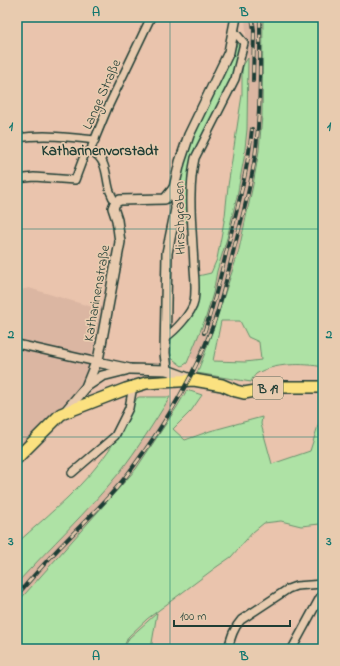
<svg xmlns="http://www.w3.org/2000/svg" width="340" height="666" font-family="'Indie Flower',sans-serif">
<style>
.built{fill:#dbb6a2}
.green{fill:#aee2a5;stroke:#66906c;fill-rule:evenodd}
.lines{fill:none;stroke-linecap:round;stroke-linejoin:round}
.minor-casing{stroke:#1f3d34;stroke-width:10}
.tertiary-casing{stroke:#1f3d34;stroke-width:12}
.primary-casing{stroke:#1f3d34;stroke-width:14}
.minor{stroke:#e8cbaf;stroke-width:7}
.tertiary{stroke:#e8cbaf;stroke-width:9}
.primary{stroke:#fbe180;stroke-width:11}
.rail-casing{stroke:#1f3d34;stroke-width:4}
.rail{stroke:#e8cbaf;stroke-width:2.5;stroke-dasharray:8;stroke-linecap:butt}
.grid{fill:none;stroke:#0f766e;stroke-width:1;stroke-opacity:0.55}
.labels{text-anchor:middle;stroke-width:3.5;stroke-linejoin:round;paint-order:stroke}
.shield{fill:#e8cbaf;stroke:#5b6859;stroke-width:1}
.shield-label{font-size:13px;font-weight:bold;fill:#1f3d34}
.street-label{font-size:14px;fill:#1f3d34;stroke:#e8cbaf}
.neighbourhood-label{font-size:15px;font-weight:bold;fill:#1f3d34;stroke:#e8cbaf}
.neatline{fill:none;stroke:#0f766e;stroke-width:1.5}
.grid-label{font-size:13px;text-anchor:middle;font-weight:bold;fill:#0f766e}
</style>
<rect width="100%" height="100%" fill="#eac4ad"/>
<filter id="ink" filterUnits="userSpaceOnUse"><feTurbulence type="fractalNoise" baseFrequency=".025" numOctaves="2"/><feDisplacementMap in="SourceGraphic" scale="8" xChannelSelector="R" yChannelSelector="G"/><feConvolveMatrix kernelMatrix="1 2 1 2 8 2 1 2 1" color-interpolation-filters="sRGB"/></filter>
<g filter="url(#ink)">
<g class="built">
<polygon points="245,17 263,17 262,116 259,151 238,254 205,353 201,362 190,357 213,293 217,271 227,238 237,196 244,158 247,129 248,64"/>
<polygon points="29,288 102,310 89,365 74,403 17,452 17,291"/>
<polygon points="167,401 177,407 136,469 17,603 17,583 83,514 119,472"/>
</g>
<g class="green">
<path d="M263,17H323V367C304,363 273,363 256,374C254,376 252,379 251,382L197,373L205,353L238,254L253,185L259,151L262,116ZM221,321H240L248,337L259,342L261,360L245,362L213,361Z"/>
<polygon points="239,40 242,43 225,97 196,147 192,159 188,176 188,221 179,226 181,216 178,184 181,169 194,133 224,73"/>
<polygon points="248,58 247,129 244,158 237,196 227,238 217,271 213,293 206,317 187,363 182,366 170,357 168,339 191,314 198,276 211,273 217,259 225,216 228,186 242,95 242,67"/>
<polygon points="187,390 202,395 191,411 173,429 185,440 210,431 262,417 261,424 272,464 310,451 323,410 323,517 320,524 301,526 281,521 264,523 253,532 231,557 215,568 147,619 128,637 123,649 17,649 17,603 136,469 177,407"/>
<path d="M139,397H170C154,423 138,448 119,473C87,512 51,546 17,583V543C50,513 86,485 111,447C121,431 128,414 137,398Z"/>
<polygon points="157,613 151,649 124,649 129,638"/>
</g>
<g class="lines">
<defs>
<g id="minor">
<path d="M17,138C43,134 69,137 95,140"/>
<polyline points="91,151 92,146 108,107 151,17"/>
<path d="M91,151C113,162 102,187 116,202"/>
<polyline points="17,179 34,177 75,180 84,156 87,152 91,151"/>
<path d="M166,337C175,331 192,313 194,302C196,291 195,279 194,268C193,231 187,194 195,158L235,79L244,43L234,31"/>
<polyline points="17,344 97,362"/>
<polyline points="72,473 115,436 129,408 133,386"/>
<path d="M228,649C231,638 233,629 241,620L288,589L296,586L323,584"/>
<polyline points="292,649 323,592"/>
</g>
<g id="tertiary">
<polyline points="97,362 130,369 167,370 191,379"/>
<polyline points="167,370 165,353 167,253 176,209 174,188 180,162 189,135 229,52 236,17"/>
<polyline points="87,386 102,376 126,370"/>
<polyline points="65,412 86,387 99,355 120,242 117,220 113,208 115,203 120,200 165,199 174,188"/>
</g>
<polyline id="primary" points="17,458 61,414 126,389 146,383 194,380 222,385 236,391 244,393 278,387 323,387"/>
</defs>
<use href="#minor" class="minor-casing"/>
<use href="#tertiary" class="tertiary-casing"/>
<use href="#primary" class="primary-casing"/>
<use href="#minor" class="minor"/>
<use href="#tertiary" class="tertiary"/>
<use href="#primary" class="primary"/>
<defs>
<g id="rail">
<polyline points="252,17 254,30 253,81"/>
<path d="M204,333C214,304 221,275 228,245C238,207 248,168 252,129"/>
<path d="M17,595C32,578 47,560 63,544C87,519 113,495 133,467C165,424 193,378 212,328C223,298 229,267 237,237C244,211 251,184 255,157C261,111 260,63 260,17"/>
</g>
</defs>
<use href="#rail" class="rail-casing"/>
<use href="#rail" class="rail"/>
</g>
</g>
<path class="grid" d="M170,17V649M17,229H323M17,437H323"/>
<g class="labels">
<rect class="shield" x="253" y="377" width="30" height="22" rx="3"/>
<g class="shield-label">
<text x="268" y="393">B 19</text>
</g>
<g class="street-label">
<text transform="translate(101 94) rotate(-66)" y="5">Lange Straße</text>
<text transform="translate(179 218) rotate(-91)" y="5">Hirschgraben</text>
<text transform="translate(96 293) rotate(-80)" y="5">Katharinenstraße</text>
</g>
<g class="neighbourhood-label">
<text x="100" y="155">Katharinenvorstadt</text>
</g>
</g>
<rect width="340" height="666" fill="none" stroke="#e8cbaf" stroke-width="44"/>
<path d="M174 620v6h116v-6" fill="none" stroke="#1f3d34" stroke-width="2"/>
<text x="180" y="620" font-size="12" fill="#1f3d34" stroke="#e8cbaf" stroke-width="3" paint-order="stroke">100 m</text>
<rect x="22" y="22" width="296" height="622" class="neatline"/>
<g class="grid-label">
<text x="96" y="16">A</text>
<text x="244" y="16">B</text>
<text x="11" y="130">1</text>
<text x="329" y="130">1</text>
<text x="11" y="338">2</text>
<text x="329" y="338">2</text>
<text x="11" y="545">3</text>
<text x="329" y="545">3</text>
<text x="96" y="660">A</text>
<text x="244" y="660">B</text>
</g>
</svg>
